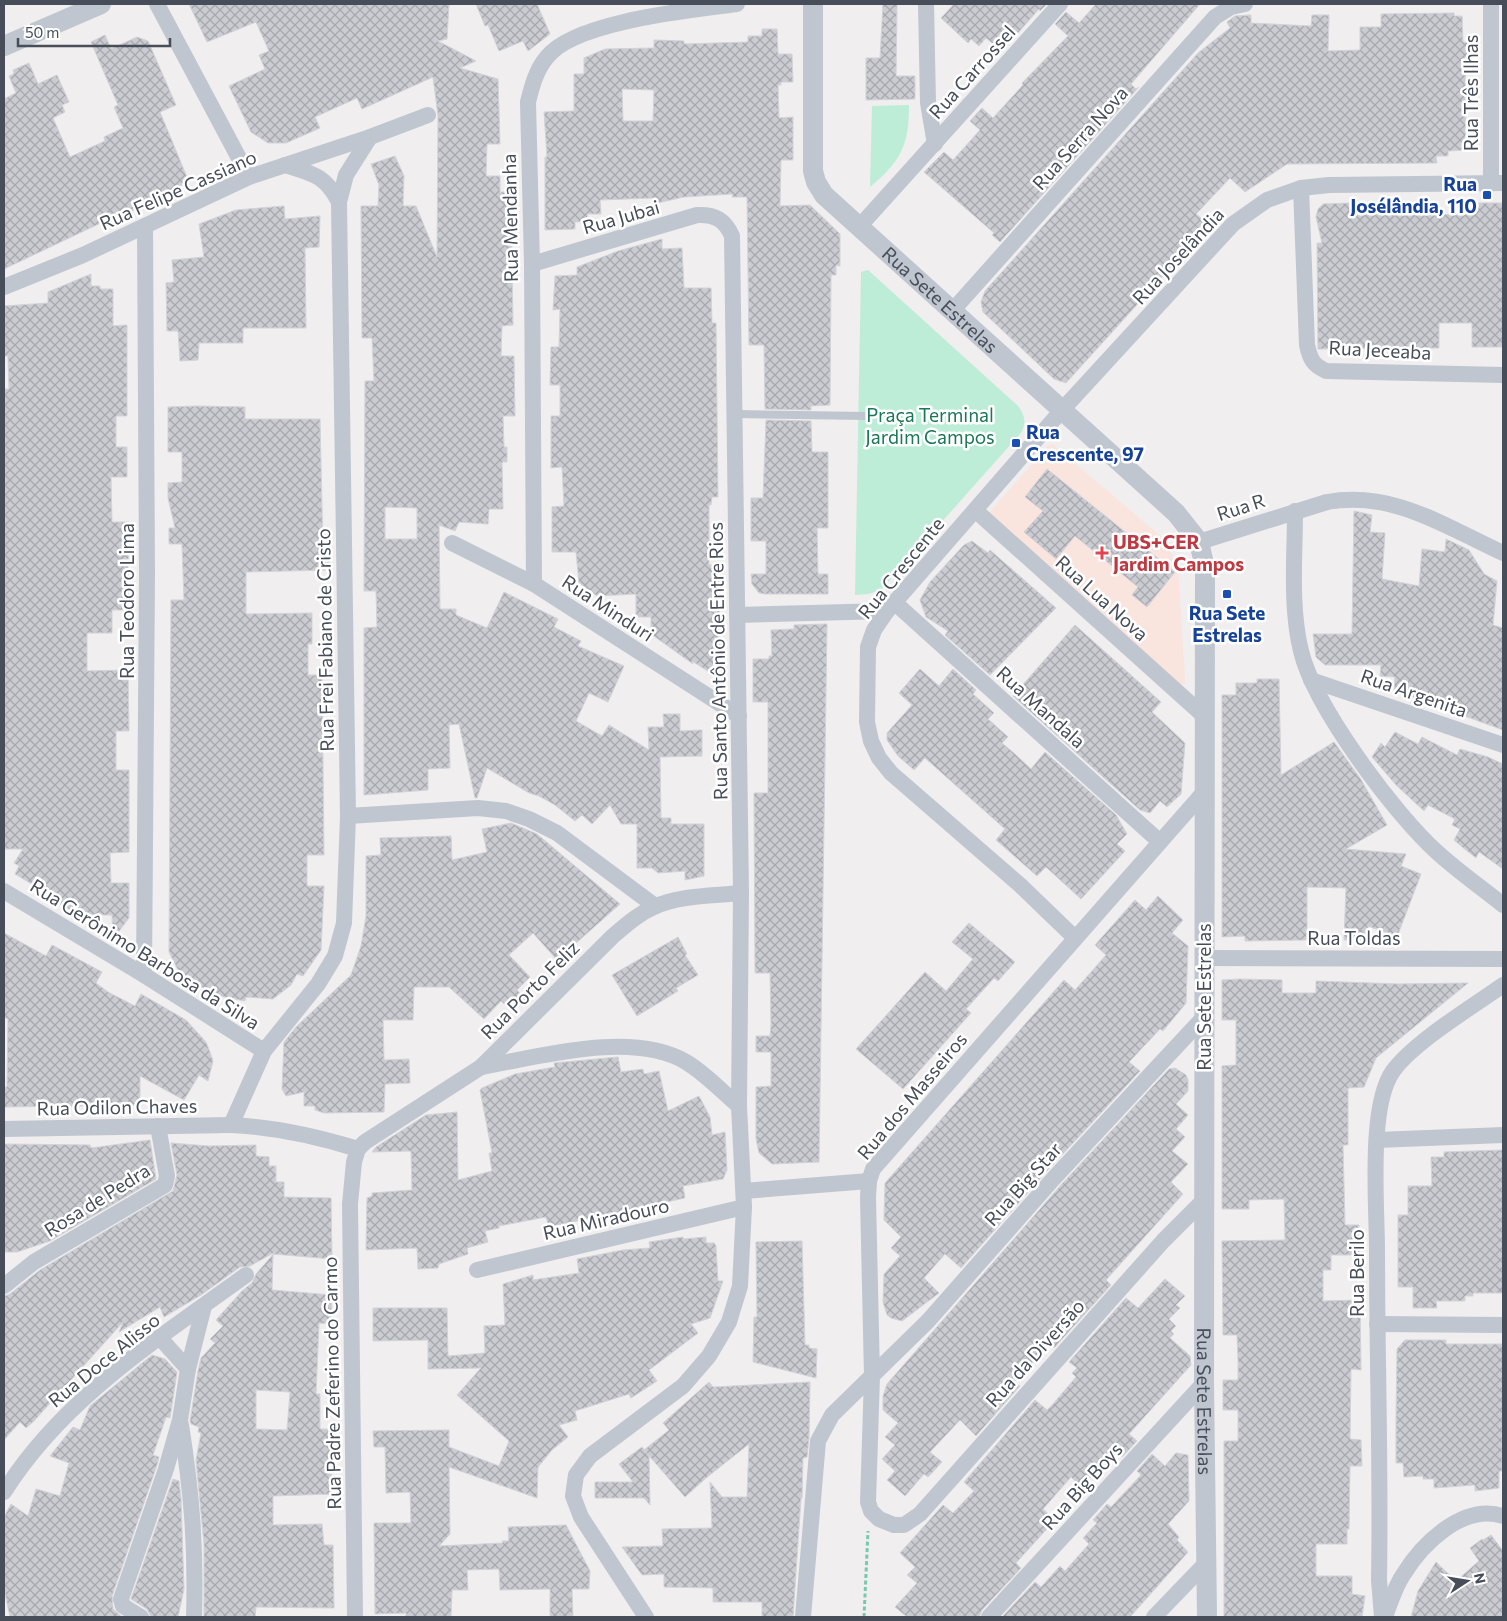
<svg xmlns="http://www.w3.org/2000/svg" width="1507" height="1621" font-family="Commissioner,sans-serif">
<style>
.medical{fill:#f9e4de}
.green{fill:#bdedd6}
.building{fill:url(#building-cross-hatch);stroke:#d2d3d9;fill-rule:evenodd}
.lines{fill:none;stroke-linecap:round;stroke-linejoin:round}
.path{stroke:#77c9ac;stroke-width:3;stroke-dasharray:4 2.5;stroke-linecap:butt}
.service{stroke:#bfc6cf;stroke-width:8}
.minor{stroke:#bfc6cf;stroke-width:16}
.tertiary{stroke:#bfc6cf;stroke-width:20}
.transit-dot{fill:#1a4fb4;stroke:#fff;stroke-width:2}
.health-dot{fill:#e0444e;stroke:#fff;stroke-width:2}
.labels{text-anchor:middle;stroke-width:5;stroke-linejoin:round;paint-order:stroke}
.street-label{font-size:19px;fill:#474e5a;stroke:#fff}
.transit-label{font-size:19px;font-weight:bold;fill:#164399;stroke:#fff;text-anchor:end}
.park-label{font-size:19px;fill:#1a7856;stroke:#fff}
.health-label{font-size:19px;font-weight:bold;fill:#be3a42;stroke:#fff;text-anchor:start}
</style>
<defs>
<pattern id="building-cross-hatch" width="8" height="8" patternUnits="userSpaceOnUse" patternTransform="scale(1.25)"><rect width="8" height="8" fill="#cbccd2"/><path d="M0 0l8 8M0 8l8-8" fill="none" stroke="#a7a8ad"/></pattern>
</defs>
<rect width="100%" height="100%" fill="#f0eeee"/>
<polygon class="medical" points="1052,444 1164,539 1178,568 1185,681 1184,684 1180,684 989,513 1048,446"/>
<g class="green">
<path d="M909,105C909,145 901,161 870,187L872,106Z"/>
<path d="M868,270L1018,406C1025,415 1027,424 1020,434L881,590L868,594L855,595L861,272Z"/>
</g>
<g class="building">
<path d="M189,4H449L447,39L438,41L476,61L460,68L498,79L500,144H487L486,176H500V192H511L513,325L502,326L501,356H514L515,416H503L504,447H507V462H502L503,509H489L488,524L459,522L455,531L439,525L440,609H456V615L487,628L504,592L558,619L554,627L581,641L578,646L624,666L608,702L589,693L576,721L602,736L609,725L649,750L648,727H664L663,714H680V731L702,730V756L660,757L661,818H671V824H704V876L685,880V871L658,873L652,868H637V824H621L610,805L592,824L582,815L575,821L555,805L539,796L529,793L487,768L477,798H475L459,724L449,725L450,768L428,769V790L364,795V628L377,627L376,591H364L365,381H374L372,338H362L361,206H378L379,185L371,164L395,156L404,176L403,206H416L437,257L438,116L433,77L362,109L357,98L315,117L320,128L286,143H268L251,132L229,86L265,69L259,55L269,51L256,22L207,42ZM385,507L417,508V539H385Z"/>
<polygon points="476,4 537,4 550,34 528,51 523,41 499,51 488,25 485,26"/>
<polygon points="883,4 897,4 896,76 915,76 915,99 866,100 866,58 880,58"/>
<polygon points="954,4 1047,4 1040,11 1039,9 1002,51 986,38 979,46 971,39 968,43 941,18"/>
<polygon points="1096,4 1200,4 1131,84 1136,89 1139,87 1000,242 992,235 994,233 924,172 944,152 953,160 980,130 970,121 982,108 993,118 1023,85 1022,83 1068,36 1055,24 1066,12 1079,23"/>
<polygon points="1454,13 1454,16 1462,16 1463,42 1475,42 1476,58 1465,58 1466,150 1448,151 1448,156 1436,156 1437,163 1287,164 1245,192 1230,178 1196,214 1206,222 1198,231 1201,234 1066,383 1054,379 983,312 981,302 985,291 1198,53 1230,28 1227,22 1235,16 1251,15 1251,23 1311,26 1312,15 1329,15 1328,51 1360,50 1360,27 1381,27 1381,14"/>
<path d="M762,29H777L778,54H792L793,82H781V85H778L779,118L793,117V160H781L780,206L810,205L840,234V266L836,265V275H831L830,405L811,406V410L765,409L764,345H749L747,197H732L733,194L684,197L653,204V198L600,200L601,214H587L588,221L575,222V229L545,230V157H547L544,112L574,111V74H584V58L605,49L654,48V40L684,41V44L748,42V36H762ZM622,89L654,90L653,121H623Z"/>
<polygon points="105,35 111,49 137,37 148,41 176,105 160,112 189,182 175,188 176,191 108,222 107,220 4,269 4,99 16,93 9,76 14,74 13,70 29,63 38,84 57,75 69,102 62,105 65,112 53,118 70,157 105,141 104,137 123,128 114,107 118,105 91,42"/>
<polygon points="1350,203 1425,204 1425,215 1469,214 1468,203 1503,203 1503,347 1472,347 1472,323 1439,323 1439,348 1318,349 1317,243 1322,243 1316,217 1318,209 1323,204"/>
<polygon points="284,206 285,219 320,216 319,247 305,248 306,328 243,328 243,343 199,343 198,360 180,361 178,331 167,331 166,283 174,282 172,260 204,257 199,224 236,210"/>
<polygon points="662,239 662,249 682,248 684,288 711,288 712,323 716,323 718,497 712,497 711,505 709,505 709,565 719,565 720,645 716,645 717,677 692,661 693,664 651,634 651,617 636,617 636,594 597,596 579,583 576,552 552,552 552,507 564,506 562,467 551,468 551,416 560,416 560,385 550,385 551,347 559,347 560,309 553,310 555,276 577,275 577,267 618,251"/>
<polygon points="91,274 91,286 100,286 100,289 113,289 113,326 127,325 127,416 116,416 116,447 127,447 127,477 111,477 112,522 129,522 128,610 112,610 112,633 87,633 87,671 128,670 129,731 116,731 116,770 129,770 129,852 110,853 111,883 129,883 129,918 113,939 112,915 79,915 55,901 55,898 15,874 19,866 14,863 23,849 4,849 4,389 9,389 8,356 4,356 4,306 48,303 48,292"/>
<polygon points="197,406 245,407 245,419 320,419 323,551 330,551 330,570 246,572 246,614 312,613 312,644 308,644 308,675 322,675 324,855 307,855 307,886 324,886 321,950 303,976 297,974 291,985 273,999 246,997 245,1001 215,995 180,974 169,952 171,600 184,600 182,544 169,544 169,528 175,528 168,498 168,483 182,482 182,452 168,452 168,407"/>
<polygon points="766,420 811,421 812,452 828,452 828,528 817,528 818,574 828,574 828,594 765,594 759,593 752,584 751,574 766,574 766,541 751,541 751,498 763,498"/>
<polygon points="1047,469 1175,572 1147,607 1132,595 1138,587 1075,536 1056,559 1024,532 1043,511 1025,497"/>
<polygon points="1354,511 1372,515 1370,532 1385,533 1382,579 1419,586 1422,549 1445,552 1446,539 1469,550 1484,574 1497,581 1493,625 1503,628 1503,730 1394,690 1395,677 1380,676 1381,665 1325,665 1316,657 1313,634 1352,634"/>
<polygon points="972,541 988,553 990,550 1056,608 990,675 945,635 948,631 926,617 920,600 930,582 964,545"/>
<polygon points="827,624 819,1162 772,1164 759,1153 756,1139 756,1087 771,1086 771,1052 756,1052 756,1036 770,1036 771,1025 770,973 755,973 754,793 768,793 768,702 753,702 753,659 769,659 769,656 772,656 771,630 794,629 794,625"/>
<polygon points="1075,625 1161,702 1152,712 1185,743 1181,794 1167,807 1160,801 1150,813 1140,810 1013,696"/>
<polygon points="920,669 939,686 953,669 976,690 973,694 994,713 988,719 1008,737 1002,743 1015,754 1031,769 1045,752 1116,815 1127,834 1117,844 1125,851 1081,899 1046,867 1037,876 996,840 1005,829 925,758 914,770 898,756 887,740 887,733 912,705 899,693"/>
<polygon points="1257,679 1279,679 1281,775 1334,742 1360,778 1387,825 1346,849 1406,854 1401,866 1421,874 1397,937 1368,926 1368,939 1344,940 1346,888 1307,887 1307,940 1245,941 1245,936 1222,937 1222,695 1236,695 1236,683 1257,683"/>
<polygon points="1395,732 1418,744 1422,737 1457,755 1460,749 1488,757 1503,764 1503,869 1479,852 1476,858 1461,846 1454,840 1460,829 1452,825 1455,819 1428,805 1424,811 1396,785 1372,757 1381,743 1385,747"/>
<polygon points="511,823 537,834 620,904 557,960 533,933 509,955 530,977 517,990 525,999 513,1013 501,1001 484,1019 449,987 414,987 413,1020 383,1020 384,1060 409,1059 410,1083 385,1084 384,1112 324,1113 315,1110 315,1106 304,1106 304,1092 286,1096 282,1089 284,1042 296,1027 351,975 361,946 366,916 366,856 381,855 380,838 451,836 452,860 487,852 482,829"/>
<polygon points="1158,896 1183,920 1172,933 1188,946 1186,1003 1163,1031 1160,1029 1129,1062 1140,1071 1047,1171 961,1268 945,1254 924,1278 939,1293 902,1321 891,1318 887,1315 883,1302 884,1274 900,1256 891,1248 901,1237 884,1220 885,1183 1064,980 1075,990 1092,971 1106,955 1095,945 1135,900 1146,910"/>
<polygon points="969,923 1015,962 998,981 994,978 966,1009 971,1013 903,1089 856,1049 925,972 946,991 973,959 952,942"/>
<polygon points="4,933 46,956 52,945 102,972 96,983 108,992 135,1006 141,994 186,1020 206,1042 210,1052 213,1061 208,1081 199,1075 184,1100 140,1076 140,1105 4,1107 4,1087 7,1087 8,1019 4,1017"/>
<polygon points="678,937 687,954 685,955 698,975 676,988 678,991 637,1016 612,975"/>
<polygon points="1240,979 1282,980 1282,993 1316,993 1316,981 1398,984 1468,983 1376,1058 1364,1087 1348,1088 1348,1145 1343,1145 1345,1225 1359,1225 1359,1255 1331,1255 1331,1270 1323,1270 1323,1301 1360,1300 1361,1370 1351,1369 1350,1439 1361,1440 1362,1466 1350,1466 1349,1529 1347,1529 1347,1544 1316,1544 1316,1576 1352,1576 1352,1594 1365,1596 1362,1617 1224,1617 1224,1441 1238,1441 1238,1410 1223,1410 1223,1380 1238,1380 1238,1361 1237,1335 1223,1335 1222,1241 1285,1240 1284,1199 1249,1200 1249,1209 1222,1209 1222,1066 1236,1065 1236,1020 1222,1020 1222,980"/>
<polygon points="618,1057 621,1072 643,1069 644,1074 659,1071 668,1111 699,1096 710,1117 712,1135 725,1132 727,1170 723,1179 683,1186 685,1198 549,1227 546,1217 499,1226 499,1228 485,1231 488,1242 467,1248 468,1254 439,1264 438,1268 418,1269 417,1248 366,1250 367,1198 372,1196 372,1193 412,1190 411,1151 372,1152 376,1147 426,1115 457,1112 458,1180 492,1171 489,1153 492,1153 480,1090 482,1088 515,1074 555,1067 554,1063"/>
<polygon points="1175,1068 1186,1075 1188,1080 1188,1091 1176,1104 1188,1115 1176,1129 1185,1137 1172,1151 1188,1164 1171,1182 1183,1194 1106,1280 1111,1285 1054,1348 1049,1344 1015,1382 1020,1386 976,1436 960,1420 930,1452 942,1462 928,1477 924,1474 905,1496 887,1480 895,1471 882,1459 895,1445 885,1437 898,1423 883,1410 883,1396 887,1384 1061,1185 1169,1069"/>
<polygon points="150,1140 156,1179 50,1241 17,1252 4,1252 4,1144 90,1145 91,1148"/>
<path d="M171,1143L208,1146L256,1145V1156L269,1157V1166H276V1182H284V1197L331,1198L332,1259L273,1254L272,1290L332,1295L331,1324L319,1323L316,1394H320V1429H331L332,1494L273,1496V1525L322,1524L324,1545H333L334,1608L256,1607L255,1617H204V1544L196,1460L201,1433L198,1432L199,1427L191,1424L190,1421L198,1371L201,1358L215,1343L210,1339L223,1326L216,1320L242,1291L252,1283L256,1274L275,1252L250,1266L240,1267L201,1295L164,1317L160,1307L119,1332L123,1322L34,1421L26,1428L20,1422L4,1440V1296L10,1294L40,1270L173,1191L177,1175ZM256,1390L290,1392L287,1430L256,1429Z"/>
<polygon points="1503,1150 1503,1293 1473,1293 1473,1296 1465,1296 1465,1301 1436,1301 1437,1308 1413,1308 1413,1287 1398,1287 1398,1215 1408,1215 1408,1186 1432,1186 1431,1157 1444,1157 1444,1152"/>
<polygon points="683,1237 683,1239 706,1237 706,1243 714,1243 716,1246 718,1281 723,1281 710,1318 691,1324 698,1333 649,1370 657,1381 631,1398 629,1394 575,1411 577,1420 559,1425 568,1437 552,1450 538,1467 537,1498 449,1467 450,1534 439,1546 503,1543 502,1541 509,1541 508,1527 566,1525 590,1571 589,1589 572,1589 573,1617 550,1617 550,1589 500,1590 499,1569 467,1570 468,1590 452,1590 451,1617 406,1617 406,1613 375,1614 374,1523 411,1523 410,1492 386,1493 385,1447 374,1447 373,1431 449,1430 449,1447 499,1466 509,1441 457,1395 481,1368 428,1369 428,1340 373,1341 373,1308 447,1308 448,1356 485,1353 484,1326 505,1325 503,1284 533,1275 533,1280 579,1273 577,1259 623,1250 650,1248 649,1242"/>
<polygon points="802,1241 805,1345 809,1345 809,1348 817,1349 816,1378 753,1362 754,1317 757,1317 756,1242"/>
<polygon points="1165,1279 1185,1296 1176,1305 1180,1308 1169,1319 1176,1326 1171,1331 1174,1334 1170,1338 1190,1356 1191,1365 1129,1434 1137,1441 1122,1457 1115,1450 1082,1487 1071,1477 1043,1509 1055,1520 1016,1563 1021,1568 982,1610 979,1617 907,1617 895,1607 917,1583 907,1575 915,1567 900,1553 943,1505 953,1513 974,1491 964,1482 1035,1400 1047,1410 1053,1404 1076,1377 1072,1373 1077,1368 1069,1362 1126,1298 1138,1308"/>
<polygon points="1405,1340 1446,1340 1446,1344 1503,1344 1502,1471 1499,1471 1499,1488 1475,1491 1475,1485 1434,1488 1434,1479 1423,1479 1423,1476 1404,1477 1403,1463 1396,1463 1396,1418 1397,1349"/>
<polygon points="152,1355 165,1359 177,1372 170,1418 166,1417 153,1455 159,1457 157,1465 112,1596 113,1609 122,1617 10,1617 4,1589 4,1517 11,1504 28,1516 36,1489 60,1496 69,1463 50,1456 73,1427 80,1430 90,1406"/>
<polygon points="709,1382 713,1387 810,1382 809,1438 807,1457 803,1458 802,1498 801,1498 793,1617 762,1617 762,1602 713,1602 713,1588 664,1587 664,1574 642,1575 622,1547 663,1546 662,1529 712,1528 710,1482 722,1497 747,1497 749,1444 706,1478 685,1497 644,1450 669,1430 663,1423"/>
<polygon points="642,1447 649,1456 650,1505 644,1498 595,1498 595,1482 633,1482 619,1464"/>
<polygon points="1176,1453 1188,1455 1189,1501 1168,1524 1179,1537 1177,1540 1188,1552 1130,1617 1002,1617 1035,1582 1041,1587 1060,1566 1065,1571 1089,1544 1083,1538 1097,1523 1093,1520 1107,1504 1111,1507 1141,1475 1137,1471 1152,1454 1165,1466"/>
<polygon points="173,1479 179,1481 181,1499 184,1589 178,1617 151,1617 147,1609 131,1599"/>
<polygon points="1491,1535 1503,1551 1503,1617 1411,1617 1418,1591 1436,1562 1456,1581 1479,1561 1470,1548 1482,1539 1483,1540"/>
</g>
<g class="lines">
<polyline class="path" points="864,1617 868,1531"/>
<polyline class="service" points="736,414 866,416"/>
<g class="minor">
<polyline points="157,4 249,177"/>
<polyline points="926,4 928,103 935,144"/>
<polyline points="1491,4 1491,183"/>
<path d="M285,165C313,174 325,175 339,202"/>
<path d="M1301,188L1307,345C1310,359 1313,365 1326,371L1503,375"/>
<polyline points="859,227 1060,4"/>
<path d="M532,264L697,215C715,214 725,220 732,236L741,893L739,1106L744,1207L740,1286L729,1322L709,1356L683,1386L590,1456L576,1475L573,1496L581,1517L646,1617"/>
<polyline points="4,287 83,255 249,177 370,137 428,115"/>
<polyline points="953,310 1215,17 1231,7 1245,4"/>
<polyline points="975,510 1203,715"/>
<path d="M1295,511C1295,557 1290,606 1301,651C1314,706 1395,815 1438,853C1459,872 1482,888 1503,905"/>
<path d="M1199,542L1327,502C1393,490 1446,527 1503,553"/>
<polyline points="452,543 534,584 739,716"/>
<path d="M534,584L532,264L528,102C532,86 536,70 547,57C575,21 693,10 737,4"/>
<polyline points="894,602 1160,842"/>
<polyline points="737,615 887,611"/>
<polyline points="1311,680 1503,745"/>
<polyline points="1204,792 873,1169 869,1181 868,1197 872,1376 868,1502 871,1511 879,1519 894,1525 904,1525 920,1514 1163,1241 1204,1200"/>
<polyline points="348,816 478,808 506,811 529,819 557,833 655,906"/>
<polyline points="4,891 144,975 264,1051"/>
<polyline points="1075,938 1020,885 891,773 879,758 871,741 867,722 868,647 874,630 887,611 1062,410 1233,224 1267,200 1301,188 1329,185 1503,183"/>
<polyline points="1204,958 1503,959"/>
<polyline points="144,975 147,574 145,227"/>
<path d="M481,1067C539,1057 632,1030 686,1062C705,1073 722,1092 739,1106"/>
<polyline points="4,1129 231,1125"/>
<polyline points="1377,1140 1503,1135"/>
<path d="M358,1149C316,1136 275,1127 231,1125L264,1051L318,984L335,956L344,923L348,816L339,202L346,175L370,137"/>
<polyline points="744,1191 869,1181"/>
<polyline points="477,1270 744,1207"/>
<polyline points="4,1286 34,1262 165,1185 167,1176 158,1126"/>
<polyline points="1377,1324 1503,1325"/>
<polyline points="160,1338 188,1369"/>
<path d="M181,1425C192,1494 196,1548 194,1617"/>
<path d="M4,1492C63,1398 158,1339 246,1275"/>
<polyline points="141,1617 123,1606 121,1599 166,1469 180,1420 188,1369 204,1306"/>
<path d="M355,1617L350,1204L354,1162L358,1149L365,1142L481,1067L613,936C626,925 638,914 654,907C679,895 714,896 741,893"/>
<polyline points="803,1617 818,1441 832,1415 928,1321 1054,1178 1203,1018"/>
<polyline points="989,1617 1204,1383"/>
<polyline points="1154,1617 1206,1563"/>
<path d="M1382,1617L1379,1580C1381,1470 1377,1360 1377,1250C1377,1206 1368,1106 1393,1071C1414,1042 1472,1007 1503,985"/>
<path d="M1385,1617C1390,1603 1395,1587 1403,1575C1422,1544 1463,1503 1503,1516"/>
</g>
<g class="tertiary">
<path id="s1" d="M813,4V171L816,182L824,195L1176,513L1199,542L1205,568L1204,1383L1207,1617"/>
<polyline points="4,46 101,4"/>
</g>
</g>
<g class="transit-dot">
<rect x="1482" y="190" width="10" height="10" rx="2.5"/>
<rect x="1011" y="438" width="10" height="10" rx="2.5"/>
<rect x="1222" y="589" width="10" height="10" rx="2.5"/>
</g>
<path class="health-dot" d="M1099.5 545.5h5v5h5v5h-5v5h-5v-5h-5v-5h5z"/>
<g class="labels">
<g class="street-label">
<text transform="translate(972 72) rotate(-48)" y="7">Rua Carrossel</text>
<text transform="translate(1471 93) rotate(-90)" y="7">Rua Três Ilhas</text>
<text transform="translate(1080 138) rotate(-48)" y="7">Rua Serra Nova</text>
<text transform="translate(178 190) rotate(-24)" y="7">Rua Felipe Cassiano</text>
<text transform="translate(621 217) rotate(-16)" y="7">Rua Jubai</text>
<text transform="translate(510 218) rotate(-91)" y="7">Rua Mendanha</text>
<text transform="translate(1178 256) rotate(-47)" y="7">Rua Joselândia</text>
<text dy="7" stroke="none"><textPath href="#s1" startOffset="350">Rua Sete Estrelas</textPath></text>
<text transform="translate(1380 350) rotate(3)" y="7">Rua Jeceaba</text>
<text transform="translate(1241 507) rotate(-18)" y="7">Rua R</text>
<text transform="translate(901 568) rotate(-51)" y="7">Rua Crescente</text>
<text transform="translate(1102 598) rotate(42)" y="7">Rua Lua Nova</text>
<text transform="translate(127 601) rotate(-90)" y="7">Rua Teodoro Lima</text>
<text transform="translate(608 608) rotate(33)" y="7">Rua Minduri</text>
<text transform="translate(325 640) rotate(-91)" y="7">Rua Frei Fabiano de Cristo</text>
<text transform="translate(718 661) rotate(-91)" y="7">Rua Santo Antônio de Entre Rios</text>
<text transform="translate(1414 693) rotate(19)" y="7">Rua Argenita</text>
<text transform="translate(1041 707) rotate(42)" y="7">Rua Mandala</text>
<text x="1354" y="945">Rua Toldas</text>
<text transform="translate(145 954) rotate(32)" y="7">Rua Gerônimo Barbosa da Silva</text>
<text transform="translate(530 990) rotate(-45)" y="7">Rua Porto Feliz</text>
<text transform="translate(1204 997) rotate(-90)" y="7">Rua Sete Estrelas</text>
<text transform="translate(912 1096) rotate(-50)" y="7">Rua dos Masseiros</text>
<text transform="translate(117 1107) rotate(-1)" y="7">Rua Odilon Chaves</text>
<text transform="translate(1023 1184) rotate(-48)" y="7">Rua Big Star</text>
<text transform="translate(97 1200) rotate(-32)" y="7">Rosa de Pedra</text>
<text transform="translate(606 1219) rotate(-13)" y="7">Rua Miradouro</text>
<text transform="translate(1357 1273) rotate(-90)" y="7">Rua Berilo</text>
<text transform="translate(1035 1353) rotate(-48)" y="7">Rua da Diversão</text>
<text transform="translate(104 1360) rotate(-39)" y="7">Rua Doce Alisso</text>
<text transform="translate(332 1383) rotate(-91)" y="7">Rua Padre Zeferino do Carmo</text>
<text dy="7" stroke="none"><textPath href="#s1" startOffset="1565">Rua Sete Estrelas</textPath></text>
<text transform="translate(1082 1486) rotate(-48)" y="7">Rua Big Boys</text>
</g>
<g class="transit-label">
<text x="1477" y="191">Rua<tspan x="1477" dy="22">Josélândia, 110</tspan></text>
<text x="1026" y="439" text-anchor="start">Rua<tspan x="1026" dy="22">Crescente, 97</tspan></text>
<text x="1227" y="620" text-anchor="middle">Rua Sete<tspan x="1227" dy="22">Estrelas</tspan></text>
</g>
<g class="park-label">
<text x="930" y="422">Praça Terminal<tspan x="930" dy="22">Jardim Campos</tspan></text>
</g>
<g class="health-label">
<text x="1113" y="549">UBS+CER<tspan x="1113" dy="22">Jardim Campos</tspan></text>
</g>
</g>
<rect width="1507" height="1621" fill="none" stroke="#474e5a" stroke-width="10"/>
<g transform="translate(1467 1581) rotate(78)" stroke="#ffffff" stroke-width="4" paint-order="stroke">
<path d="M0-4L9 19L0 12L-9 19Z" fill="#474e5a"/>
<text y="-8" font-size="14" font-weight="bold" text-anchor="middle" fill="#474e5a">N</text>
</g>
<path d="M18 38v8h152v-8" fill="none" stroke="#474e5a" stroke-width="2.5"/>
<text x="25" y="38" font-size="15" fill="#474e5a" stroke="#ffffff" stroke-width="4" paint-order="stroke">50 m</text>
</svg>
